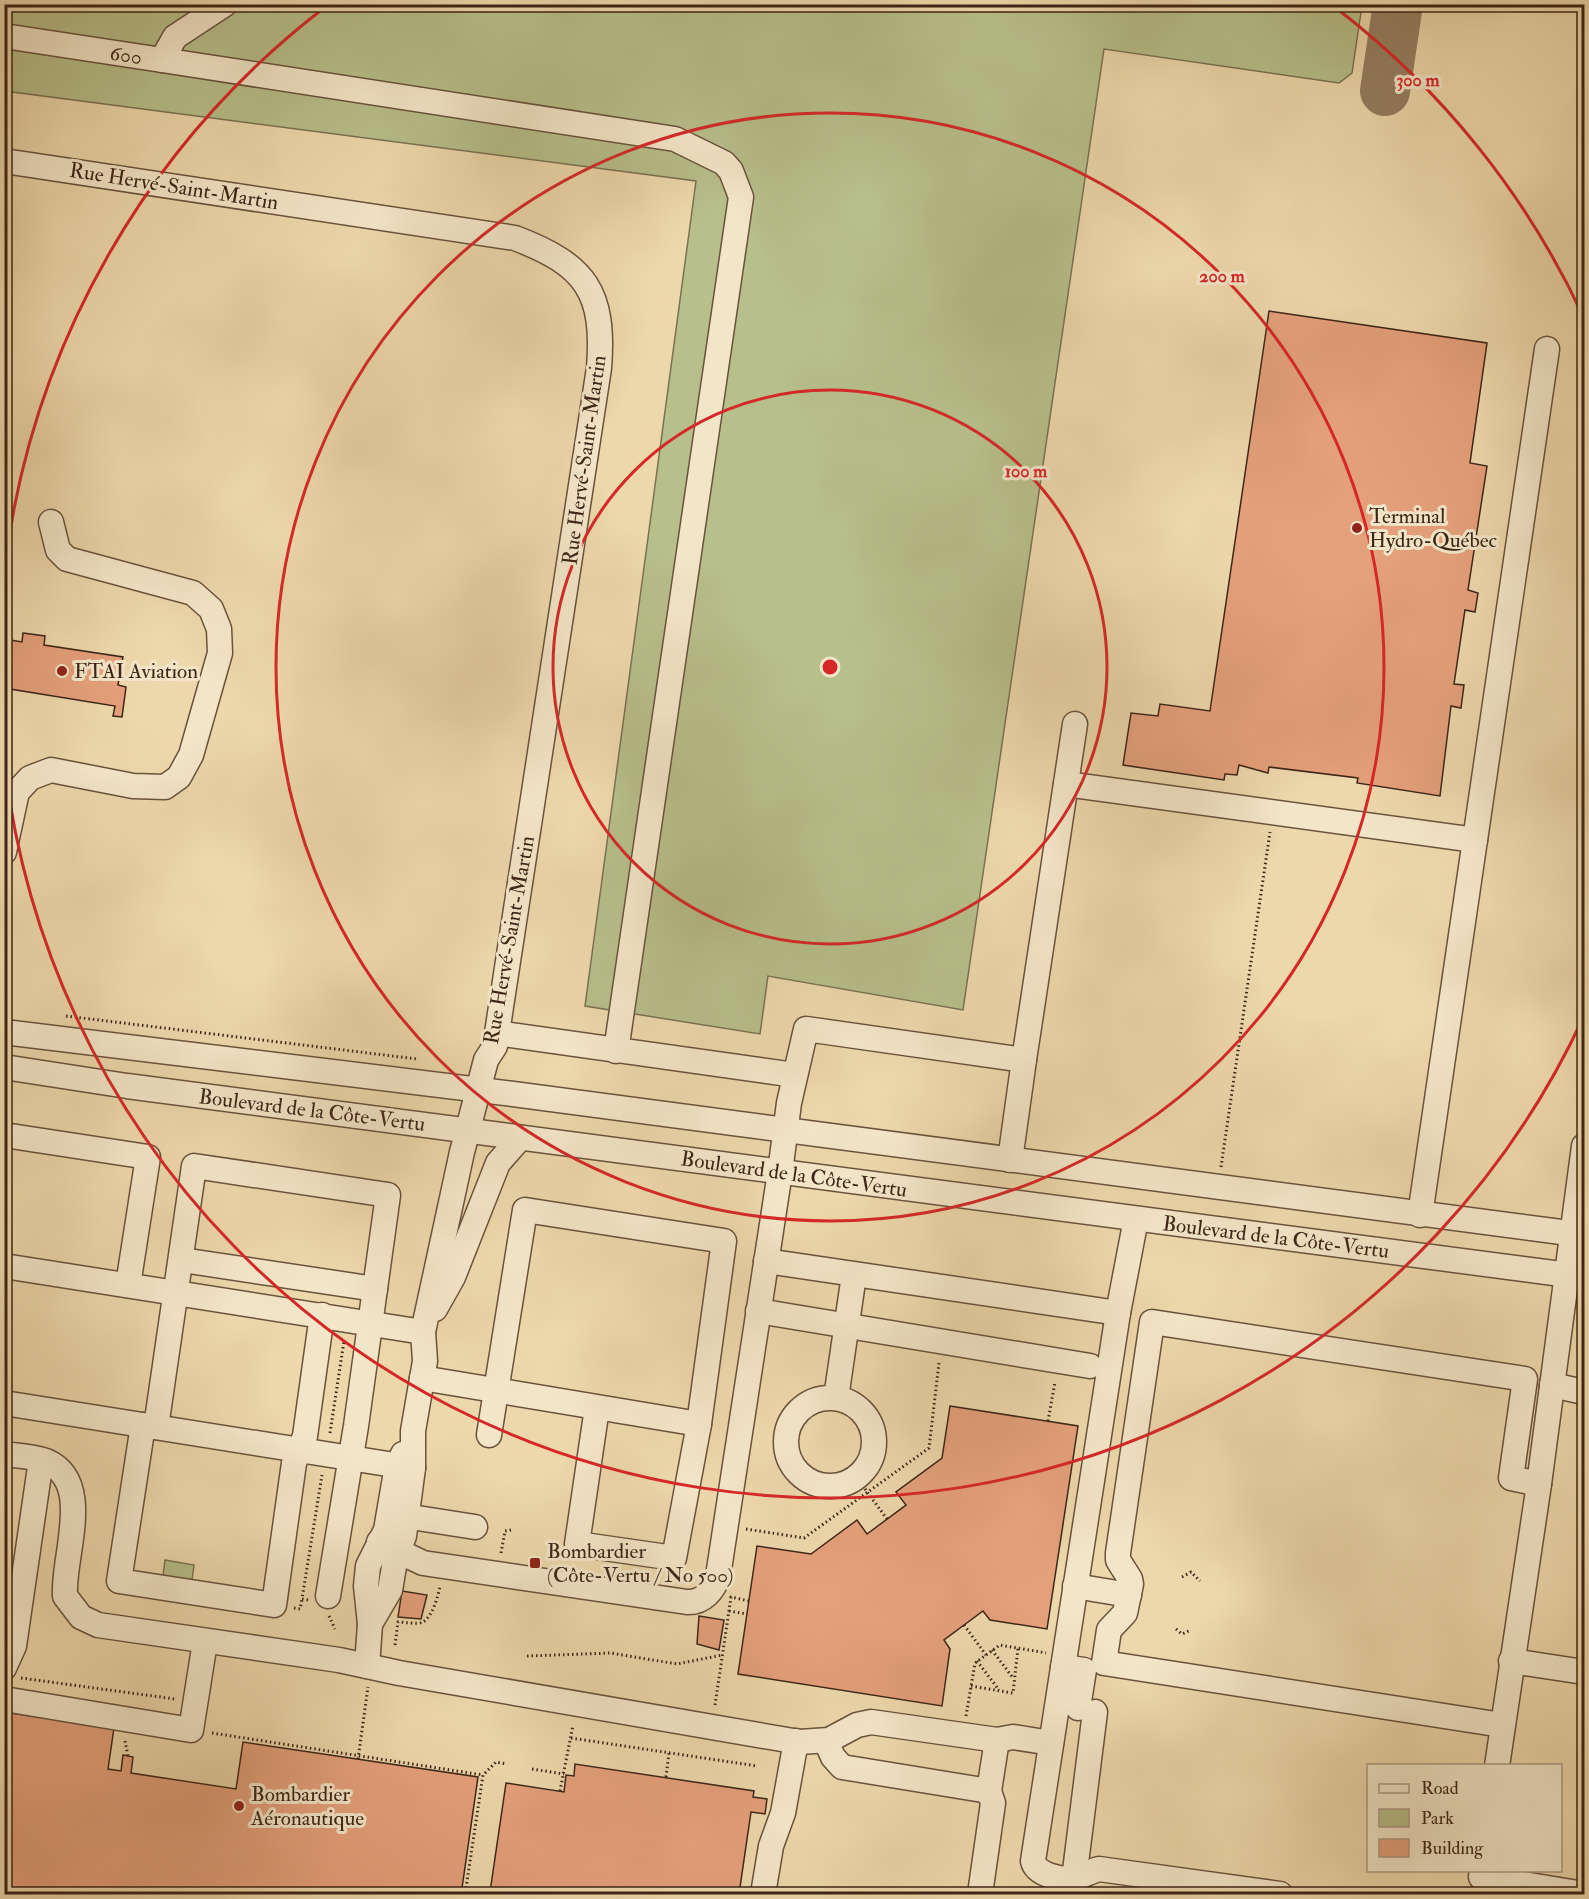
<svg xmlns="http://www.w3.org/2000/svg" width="1589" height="1899" font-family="'IM FELL Double Pica',serif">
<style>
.green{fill:#b7bf8a;stroke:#7a7250;stroke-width:1.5}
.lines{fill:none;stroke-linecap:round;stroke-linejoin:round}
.taxiway{stroke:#957e61;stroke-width:50}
.building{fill:#e4a07b;stroke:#3d2517;stroke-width:1.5}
.minor-casing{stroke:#69523c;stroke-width:27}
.path{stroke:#3d2517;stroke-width:3;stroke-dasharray:1.5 3;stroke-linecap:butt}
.minor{stroke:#f3e6c8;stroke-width:24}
.ring{fill:none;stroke:#d62828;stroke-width:3}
.poi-dot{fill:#8f2418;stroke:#f3e6c8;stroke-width:2}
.labels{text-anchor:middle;stroke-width:6;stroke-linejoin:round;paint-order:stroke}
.street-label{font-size:21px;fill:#3d2517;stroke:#f3e6c8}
.poi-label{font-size:21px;fill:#3d2517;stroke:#f3e6c8;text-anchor:start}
.centre{fill:#d62828;stroke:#f3e6c8;stroke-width:3}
.ring-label{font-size:18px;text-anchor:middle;font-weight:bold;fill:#d62828;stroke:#f3e6c8;stroke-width:6;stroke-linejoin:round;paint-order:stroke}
</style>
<rect width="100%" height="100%" fill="#edd8ab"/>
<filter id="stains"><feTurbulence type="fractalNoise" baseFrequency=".00333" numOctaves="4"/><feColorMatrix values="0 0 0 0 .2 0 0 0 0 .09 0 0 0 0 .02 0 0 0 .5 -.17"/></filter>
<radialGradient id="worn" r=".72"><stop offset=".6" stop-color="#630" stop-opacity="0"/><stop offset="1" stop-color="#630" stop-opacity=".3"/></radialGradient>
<g class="green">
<polygon points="5,5 1362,5 1352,73 1339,83 1104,49 963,1010 768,976 760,1034 585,1006 696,181 5,91"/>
<polygon points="165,1560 194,1565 192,1580 163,1576"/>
</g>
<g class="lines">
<polyline class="taxiway" points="1385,91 1398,4"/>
</g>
<g class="building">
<polygon points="1269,311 1487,343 1470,463 1487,466 1468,590 1478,593 1475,612 1465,610 1454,684 1464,685 1461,708 1451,706 1440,796 1357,783 1358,778 1269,767 1268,773 1239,765 1237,775 1225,774 1224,780 1123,765 1131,713 1158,716 1160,704 1210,711"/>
<polygon points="23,633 45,636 44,645 123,657 118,685 126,687 122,717 113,716 115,706 4,688 4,639 22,642"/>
<polygon points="950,1406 1078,1426 1047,1629 990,1620 983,1611 944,1640 950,1649 942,1706 738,1674 757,1546 811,1554 857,1520 867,1534 906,1505 896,1492 942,1458"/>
<polygon points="402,1591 427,1595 421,1619 398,1617"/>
<polygon points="699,1616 724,1620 719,1650 697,1644"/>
<polygon points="4,1712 114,1728 108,1769 121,1771 123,1755 133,1757 131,1773 236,1789 243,1742 478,1777 462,1888 490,1892 506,1783 564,1792 566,1775 574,1776 575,1764 754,1791 753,1797 767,1799 765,1814 751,1812 739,1894 4,1894"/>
</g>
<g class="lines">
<defs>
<g id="minor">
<polyline points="4,36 162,60 175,37 225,4"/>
<polyline points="162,60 675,139 724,163 731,171 741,197 616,1051"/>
<path d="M4,161L515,238C586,265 605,292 599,368L495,1046L486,1060L462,1152L423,1332L425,1361L413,1431V1468L404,1536L396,1555L390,1590L370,1624"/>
<polyline points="1066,784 1475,840"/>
<polyline points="4,852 17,792 30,778 51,770 133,786 165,787 179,777 191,755 220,653 219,629 211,609 193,593 67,559 58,550 51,522"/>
<polyline points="4,1032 513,1094 1584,1235"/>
<polyline points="497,1033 795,1075"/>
<polyline points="4,1067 127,1086 1584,1277"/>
<polyline points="4,1135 148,1157 128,1285"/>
<polyline points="1010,1160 1024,1060"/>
<polyline points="1420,1215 1547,349"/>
<path d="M1136,1219L1118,1313L1033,1861C1036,1875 1063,1881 1076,1878C1083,1876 1091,1871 1099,1869L1280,1894"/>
<polyline points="182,1260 375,1289"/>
<polyline points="766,1261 1118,1313"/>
<polyline points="4,1266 423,1332"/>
<polyline points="435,1309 453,1277 498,1163 520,1138"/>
<polyline points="758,1311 1090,1366"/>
<polyline points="422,1378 699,1424"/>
<polyline points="1552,1385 1584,1392"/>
<circle cx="830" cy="1442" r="44"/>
<polyline points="836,1398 854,1275"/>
<polyline points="4,1403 413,1468"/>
<polyline points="143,1425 119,1581 274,1605 294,1463 305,1436 322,1315"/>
<polyline points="156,1427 194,1166 388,1195 356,1426 328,1596"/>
<polyline points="489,1435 525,1210 724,1241 699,1424 674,1558 577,1544 597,1408"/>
<path d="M4,1454C18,1456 33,1456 46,1461C95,1482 62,1557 65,1596L81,1617L98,1625L339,1660L399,1673L799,1742L829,1740L857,1725L871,1722L997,1740L1013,1737L1051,1743"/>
<polyline points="1539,1484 1584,1146"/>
<polyline points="392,1514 475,1527"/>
<path d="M379,1542L423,1563L687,1602C703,1603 714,1590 718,1576L780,1172L789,1103L806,1029L1024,1060L1075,724"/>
<polyline points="1075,1586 1129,1595"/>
<polyline points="1511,1661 1584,1672"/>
<polyline points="367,1666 370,1624 366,1586 368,1566 386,1530 397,1466 403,1454"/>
<polyline points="1063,1667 1084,1670 1078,1708"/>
<polyline points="4,1668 14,1646 41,1460"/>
<polyline points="4,1699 191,1730 205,1642"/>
<polyline points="826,1741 833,1757 842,1767 989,1791 997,1740"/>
<polyline points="1497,1766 1539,1484 1511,1478 1525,1379 1152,1322 1118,1553 1118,1560 1130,1579 1131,1584 1125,1613 1109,1630 1104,1663 1502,1725"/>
<polyline points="1482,1870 1481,1877 1584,1894"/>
<polyline points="1074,1879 1095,1712"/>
<polyline points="763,1894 771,1846 783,1813 796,1741"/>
<polyline points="980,1894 993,1803 989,1791"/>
</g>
</defs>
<use href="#minor" class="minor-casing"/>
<g class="path">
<polyline points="66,1016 417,1059"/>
<polyline points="1221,1167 1270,832"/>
<polyline points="1048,1421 1055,1382"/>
<polyline points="330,1433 344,1341"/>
<polyline points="857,1478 887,1519"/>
<polyline points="746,1529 804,1538 929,1448 939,1363"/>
<polyline points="501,1553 505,1531 511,1530"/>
<polyline points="1182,1577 1191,1572 1200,1581"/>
<polyline points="308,1600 302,1599 322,1475"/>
<polyline points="294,1608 300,1609 302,1599"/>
<polyline points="729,1611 747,1614"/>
<polyline points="329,1616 335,1629"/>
<polyline points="964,1625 986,1655"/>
<polyline points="1176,1629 1182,1634 1191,1630"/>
<path d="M395,1645L398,1622C405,1622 417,1625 423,1622C433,1616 438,1596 440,1586"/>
<polyline points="992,1650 1013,1678"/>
<polyline points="527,1656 611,1653 677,1664 722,1655"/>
<polyline points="977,1661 999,1690"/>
<polyline points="21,1678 175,1699"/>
<polyline points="971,1686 1013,1693 1018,1648"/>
<polyline points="715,1705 731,1597 749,1601"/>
<polyline points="966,1716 975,1663 1000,1645 1046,1653"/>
<polyline points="212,1733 483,1775"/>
<polyline points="571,1738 757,1766"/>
<polyline points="125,1741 128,1756"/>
<polyline points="358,1759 368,1687"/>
<polyline points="532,1769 564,1774"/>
<polyline points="666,1777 669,1753"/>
<polyline points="560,1791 573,1725"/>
<polyline points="466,1888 483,1775 496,1762 507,1764"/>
</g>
<use href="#minor" class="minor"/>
</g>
<g class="ring">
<circle cx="830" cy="667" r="277"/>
<circle cx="830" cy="667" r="554"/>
<path d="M1583 1018A831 831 0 0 1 5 768M5 566A831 831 0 0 1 324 8M1336 8A831 831 0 0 1 1583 316"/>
</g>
<g class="poi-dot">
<circle cx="1357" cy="528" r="6"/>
<circle cx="62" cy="671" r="6"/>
<rect x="529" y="1557" width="12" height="12" rx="3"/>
<circle cx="239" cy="1806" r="6"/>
</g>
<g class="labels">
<g class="street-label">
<text transform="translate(126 55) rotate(9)" y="7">600</text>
<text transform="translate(174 186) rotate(9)" y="7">Rue Hervé-Saint-Martin</text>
<text transform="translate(584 460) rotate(-82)" y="7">Rue Hervé-Saint-Martin</text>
<text transform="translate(509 940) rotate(-80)" y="7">Rue Hervé-Saint-Martin</text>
<text transform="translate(312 1110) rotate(7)" y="7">Boulevard de la Côte-Vertu</text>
<text transform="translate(794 1174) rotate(8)" y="7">Boulevard de la Côte-Vertu</text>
<text transform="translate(1276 1237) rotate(7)" y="7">Boulevard de la Côte-Vertu</text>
</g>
<g class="poi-label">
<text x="1369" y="523">Terminal<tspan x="1369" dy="24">Hydro-Québec</tspan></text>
<text x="74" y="678">FTAI Aviation</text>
<text x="547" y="1558">Bombardier<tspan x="547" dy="24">(Côte-Vertu / No 500)</tspan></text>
<text x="251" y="1801">Bombardier<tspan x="251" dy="24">Aéronautique</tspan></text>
</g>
</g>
<circle cx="830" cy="667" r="9" class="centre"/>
<g class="ring-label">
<text x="1418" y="86">300 m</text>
<text x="1222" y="282">200 m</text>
<text x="1026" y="477">100 m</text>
</g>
<rect width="1589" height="1899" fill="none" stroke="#edd8ab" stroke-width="24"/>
<rect x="6" y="6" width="1577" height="1887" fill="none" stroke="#3d2517" stroke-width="3"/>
<rect x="12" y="12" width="1565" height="1875" fill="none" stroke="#3d2517" stroke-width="1.5"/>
<rect x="1367" y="1764" width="195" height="108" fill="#f3e6c8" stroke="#aa9981" stroke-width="1.5"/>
<rect x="1379" y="1784" width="30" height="9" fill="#f3e6c8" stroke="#aa9981" stroke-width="1.5"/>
<text x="1421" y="1794" font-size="18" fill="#3d2517">Road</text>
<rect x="1379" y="1809" width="30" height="18" fill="#b7bf8a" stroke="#aa9981" stroke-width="1.5"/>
<text x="1421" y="1824" font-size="18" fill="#3d2517">Park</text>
<rect x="1379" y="1839" width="30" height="18" fill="#e4a07b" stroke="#aa9981" stroke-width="1.5"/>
<text x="1421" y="1854" font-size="18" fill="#3d2517">Building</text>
<rect width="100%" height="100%" filter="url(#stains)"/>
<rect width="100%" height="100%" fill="url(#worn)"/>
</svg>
